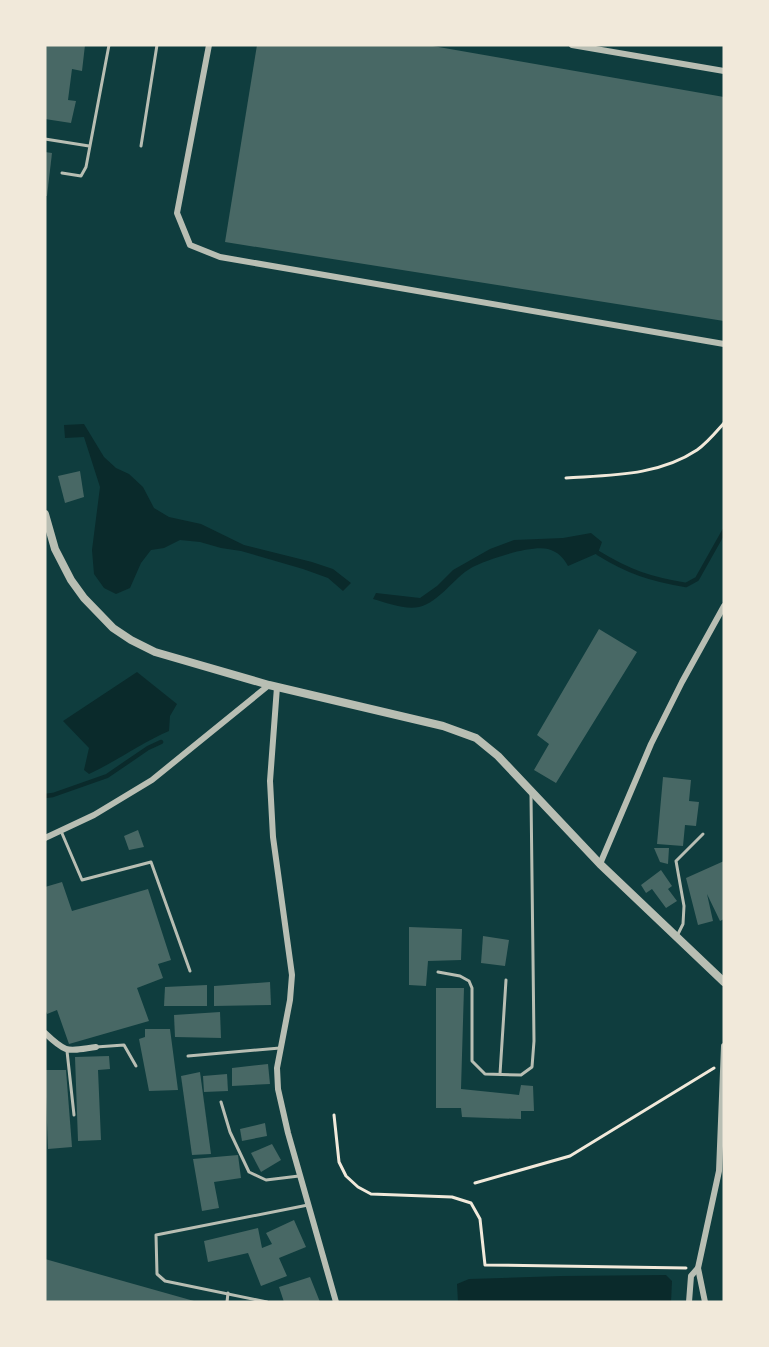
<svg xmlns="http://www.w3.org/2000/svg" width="769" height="1347" font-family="'Open Sans',sans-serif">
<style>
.water{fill:#0a2a2b}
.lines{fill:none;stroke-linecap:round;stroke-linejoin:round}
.stream{stroke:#0a2a2b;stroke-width:4.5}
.building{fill:#486865}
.path{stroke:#f1e9da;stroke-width:3}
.service{stroke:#b8beb3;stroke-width:3}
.minor{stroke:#b8beb3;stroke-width:6}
.tertiary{stroke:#b8beb3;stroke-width:8}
</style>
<rect width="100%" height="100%" fill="#0f3d3e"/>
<g class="water">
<polygon points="84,424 104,457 116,468 129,474 143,487 154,508 169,517 201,524 244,545 312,562 333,569 351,583 343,591 328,578 303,569 241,551 221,548 200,542 180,540 164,548 151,550 141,563 130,588 116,594 104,588 94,574 92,550 100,487 84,437 65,438 64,425"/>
<path d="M591,533L602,542L598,553L568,566C563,557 558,552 548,549C531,545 487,559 471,568C455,577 438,603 419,607C405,610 387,603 373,599L376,593L420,598L437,586L453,570L490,549L514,540L563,538Z"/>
<path d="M137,672L177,704L170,716L169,731C141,743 117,761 89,774L84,770L89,748L63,721Z"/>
<polygon points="666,1275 672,1281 671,1302 458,1302 457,1284 469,1279 561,1276"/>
</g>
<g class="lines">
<g class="stream">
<path d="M598,553C629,572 650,579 686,585L697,579L724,531"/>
<polyline points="45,796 53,795 107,776 148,748 161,742"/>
</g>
</g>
<g class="building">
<polygon points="45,45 85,45 82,71 72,69 68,100 76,101 71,123 45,119"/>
<polygon points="257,45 427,45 724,97 724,321 225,242"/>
<polygon points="45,152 52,153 47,196 45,196"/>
<polygon points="80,471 84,497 65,503 58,476"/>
<polygon points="599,629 637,652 556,783 534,770 549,744 537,735"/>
<polygon points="663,777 691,780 689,801 699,802 696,826 685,825 683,846 657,844"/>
<polygon points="138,830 144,847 129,850 124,836"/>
<polygon points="654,848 669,848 668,864 660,862"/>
<polygon points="724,861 724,919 720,921 707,894 713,921 698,925 686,878"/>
<polygon points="661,870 672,886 668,889 677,901 666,908 652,889 646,893 641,885"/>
<polygon points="62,882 72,911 148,889 171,960 158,964 163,978 137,988 149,1021 69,1044 57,1010 47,1014 45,1009 45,887"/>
<polygon points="409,927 462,929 461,960 428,961 426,986 409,985"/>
<polygon points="483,936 509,940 505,966 481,963"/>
<polygon points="270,982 271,1005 214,1006 214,986"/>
<polygon points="207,985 207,1006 164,1006 165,987"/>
<polygon points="436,988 464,988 461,1089 519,1095 521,1085 533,1086 534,1111 521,1111 521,1119 462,1117 461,1108 436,1108"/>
<polygon points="220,1012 221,1038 175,1037 174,1015"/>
<polygon points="145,1029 170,1029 178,1090 149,1091 139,1039 145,1037"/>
<polygon points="109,1056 110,1069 98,1070 101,1140 78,1141 75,1057"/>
<polygon points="268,1064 270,1084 232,1086 232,1068"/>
<polygon points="45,1070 66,1070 72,1147 48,1149"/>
<polygon points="200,1072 211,1154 192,1155 181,1076"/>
<polygon points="227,1074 228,1091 204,1092 203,1076"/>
<polygon points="265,1123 267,1136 242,1141 240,1129"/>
<polygon points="272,1144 281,1160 261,1172 251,1153"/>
<polygon points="238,1155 241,1178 214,1182 219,1208 202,1211 193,1159"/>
<polygon points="294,1220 306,1247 279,1258 287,1276 261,1286 248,1253 208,1262 204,1241 258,1228 262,1248 272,1244 266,1233"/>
<polygon points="45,1259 194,1301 194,1302 45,1302"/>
<polygon points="310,1277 320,1302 284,1302 279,1287"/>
</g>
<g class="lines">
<g class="path">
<path d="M566,478C611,475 658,476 697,450C707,443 716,432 724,423"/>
<polyline points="334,1115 339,1162 346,1176 358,1187 371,1194 452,1197 471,1203 480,1219 485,1265 686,1268"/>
<polyline points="475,1183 570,1156 714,1068"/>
</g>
<g class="service">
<polyline points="45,139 89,146"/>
<polyline points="141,146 157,45"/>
<polyline points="62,173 81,176 86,167 109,45"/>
<polyline points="61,831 82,880 151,862 190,971"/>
<polyline points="677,936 683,924 684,906 676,861 703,834"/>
<polyline points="438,972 460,976 469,981 472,988 472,1061 485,1074 521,1075 532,1067 534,1041 531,795"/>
<polyline points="96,1047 124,1045 136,1066"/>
<polyline points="67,1051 74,1115"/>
<polyline points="188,1056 280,1048"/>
<polyline points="500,1074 506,980"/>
<polyline points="221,1102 230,1132 249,1172 266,1180 299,1176"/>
<polyline points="227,1302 228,1293"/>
<polyline points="267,1302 165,1281 157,1274 156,1235 308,1205"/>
</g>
<g class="minor">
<polyline points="209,45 177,213 190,245 220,257 724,344"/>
<polyline points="572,45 724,71"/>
<polyline points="277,687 270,781 273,837 292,975 290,1000 277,1068 278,1089 288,1133 336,1302"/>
<polyline points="45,838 94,815 152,780 269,685"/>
<polyline points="600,864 651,744 682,682 724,606"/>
<path d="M45,1033C67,1054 67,1051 96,1047"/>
<polyline points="698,1268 705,1302"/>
<polyline points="689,1302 691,1276 698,1268 719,1171 724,1046"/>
</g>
<polyline class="tertiary" points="45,514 55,549 71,580 84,598 113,628 131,640 155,652 269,685 443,726 476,738 498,756 600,864 724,982"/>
</g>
<rect width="769" height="1347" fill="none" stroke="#f1e9da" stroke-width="93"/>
</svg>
